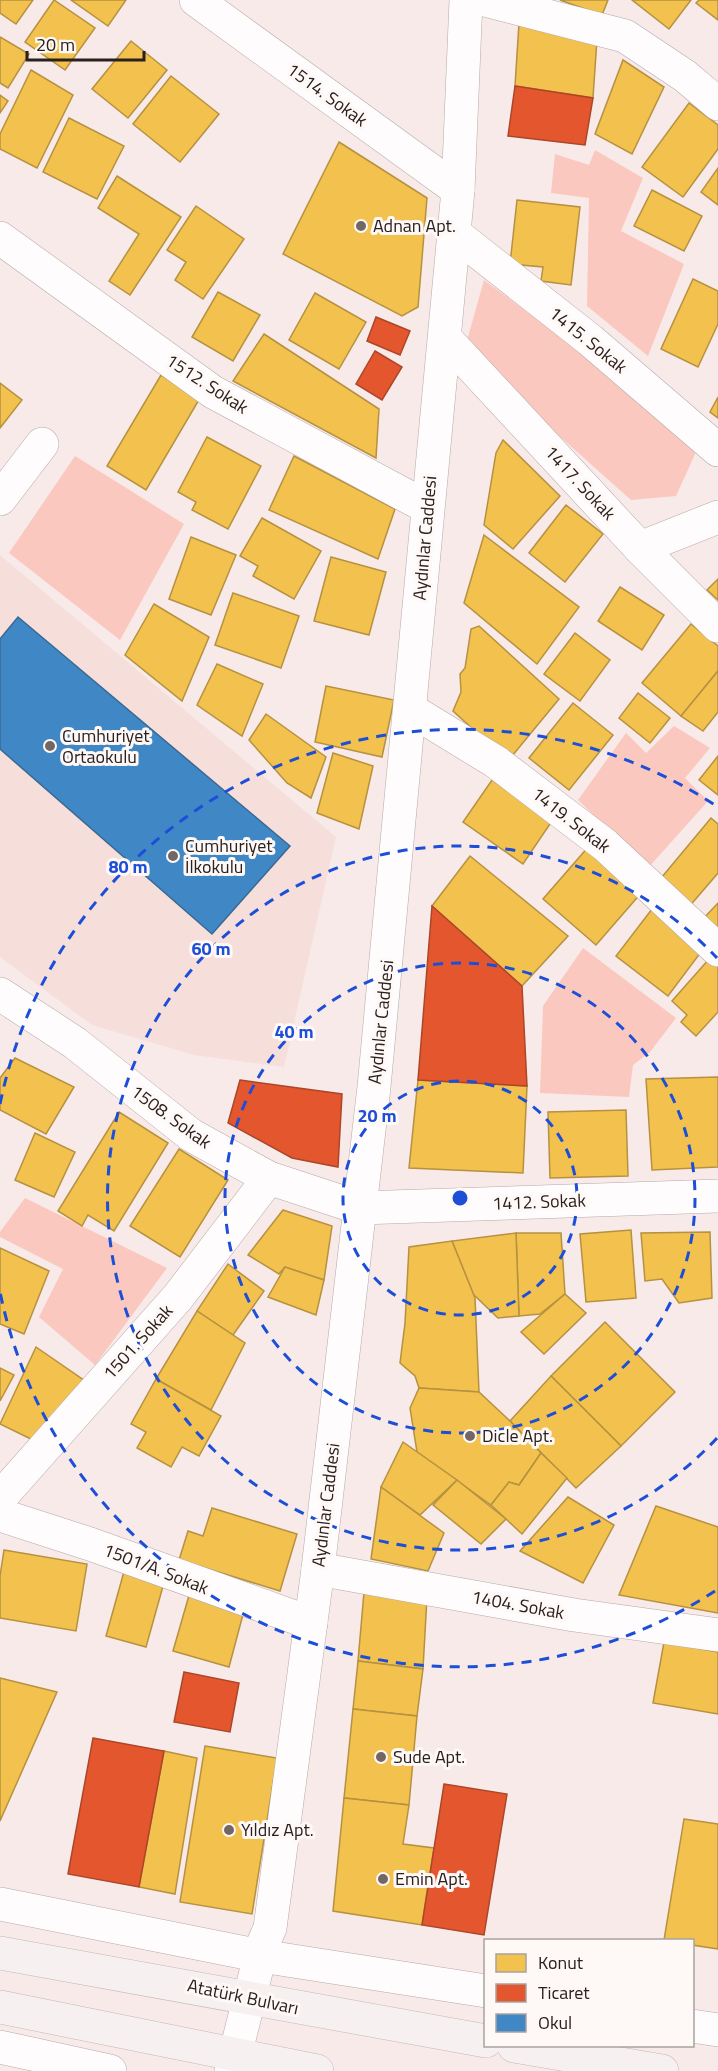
<svg xmlns="http://www.w3.org/2000/svg" width="718" height="2071" font-family="'Titillium Web',sans-serif">
<style>
.built{fill:#f6dedb}
.green{fill:#fbc8bf}
.homes{fill:#f2c14e;stroke:#b69140;stroke-width:1.5}
.shops{fill:#e4572e;stroke:#ac4629;stroke-width:1.5}
.schools{fill:#3f88c5;stroke:#396993;stroke-width:1.5}
.lines{fill:none;stroke-linecap:round;stroke-linejoin:round}
.street-casing{stroke:#b5aaa8;stroke-width:34}
.secondary-casing{stroke:#b5aaa8;stroke-width:34}
.primary-casing{stroke:#c5b7b5;stroke-width:34}
.street{stroke:#fefcfc;stroke-width:33}
.secondary{stroke:#fefcfc;stroke-width:33}
.primary{stroke:#f6f1f0;stroke-width:33}
.ring{fill:none;stroke:#1d4ed8;stroke-width:3;stroke-dasharray:10 8}
.poi-dot{fill:#726765;stroke:#fef8f7;stroke-width:2}
.labels{text-anchor:middle;stroke-width:6;stroke-linejoin:round;paint-order:stroke}
.street-label{font-size:18px;fill:#2a201e;stroke:#fef8f7}
.poi-label{font-size:18px;fill:#2a201e;stroke:#fef8f7;text-anchor:start}
.centre{fill:#1d4ed8;stroke:#fef8f7;stroke-width:3}
.ring-label{font-size:18px;text-anchor:middle;font-weight:bold;fill:#1d4ed8;stroke:#fef8f7;stroke-width:6;stroke-linejoin:round;paint-order:stroke}
</style>
<rect width="100%" height="100%" fill="#f8eae8"/>
<polygon class="built" points="0,555 336,837 284,1067 194,1055 92,1025 0,957"/>
<g class="green">
<polygon points="595,150 643,178 621,231 684,264 648,356 587,306 589,198 551,193 555,154 589,165"/>
<polygon points="484,280 701,441 676,496 631,500 464,351"/>
<polygon points="75,456 184,524 120,640 9,553"/>
<polygon points="674,726 710,748 685,778 708,801 648,868 578,800 626,733 646,753"/>
<polygon points="583,948 676,1018 650,1052 633,1065 629,1097 540,1093 543,1006"/>
<polygon points="25,1198 167,1268 95,1365 39,1317 63,1269 0,1237 0,1232"/>
</g>
<g class="homes">
<polygon points="0,0 33,0 16,24 0,13"/>
<polygon points="54,0 95,28 65,70 25,42"/>
<polygon points="71,0 126,0 108,26"/>
<polygon points="560,0 608,0 602,15"/>
<polygon points="632,0 691,0 669,29"/>
<polygon points="699,0 718,0 718,20 696,3"/>
<polygon points="519,23 597,39 593,98 515,86"/>
<polygon points="0,37 29,54 8,88 0,83"/>
<polygon points="131,41 167,70 128,118 92,89"/>
<polygon points="623,60 664,87 632,154 595,134"/>
<polygon points="31,70 73,95 37,168 0,149 0,134"/>
<polygon points="171,76 219,114 180,162 133,124"/>
<polygon points="0,95 8,101 0,113"/>
<polygon points="689,103 718,125 718,149 683,197 642,167"/>
<polygon points="69,118 124,146 97,199 43,172"/>
<polygon points="339,142 427,198 418,307 402,316 283,254"/>
<polygon points="718,168 718,205 701,192"/>
<polygon points="117,176 181,217 130,295 109,281 139,234 98,208"/>
<polygon points="652,190 702,216 684,251 634,226"/>
<polygon points="517,200 580,207 571,285 541,281 543,267 510,264"/>
<polygon points="196,206 244,239 203,299 175,280 186,262 167,250"/>
<polygon points="693,279 718,291 718,324 698,367 661,349"/>
<polygon points="218,292 260,315 233,361 192,337"/>
<polygon points="315,293 366,322 339,369 289,340"/>
<polygon points="264,334 379,409 376,458 233,381"/>
<polygon points="161,375 200,398 146,490 107,466"/>
<polygon points="0,383 22,400 0,428"/>
<polygon points="718,397 718,418 710,412"/>
<polygon points="207,437 261,466 228,529 192,510 196,502 178,492"/>
<polygon points="503,440 560,496 513,549 484,525 496,453"/>
<polygon points="294,456 395,509 378,559 269,510"/>
<polygon points="566,505 603,534 565,582 529,553"/>
<polygon points="262,518 321,551 294,599 253,576 258,566 240,556"/>
<polygon points="484,535 579,607 537,664 464,603"/>
<polygon points="191,537 236,555 211,615 169,599"/>
<polygon points="331,557 386,572 369,635 314,621"/>
<polygon points="718,579 718,600 707,590"/>
<polygon points="620,587 664,615 642,650 598,621"/>
<polygon points="233,593 299,616 281,668 215,645"/>
<polygon points="154,604 209,637 182,701 125,655"/>
<polygon points="691,624 718,646 718,671 681,716 642,683"/>
<polygon points="479,626 559,699 508,761 453,711 461,692 460,674 465,668 471,629"/>
<polygon points="575,633 610,660 580,701 544,674"/>
<polygon points="217,664 263,684 242,736 197,705"/>
<polygon points="718,671 718,712 703,731 681,716"/>
<polygon points="326,686 394,700 382,757 315,742"/>
<polygon points="638,693 670,718 650,743 619,718"/>
<polygon points="573,703 613,735 569,790 529,758"/>
<polygon points="266,714 326,757 311,798 287,783 249,740"/>
<polygon points="333,753 373,766 359,829 317,813"/>
<polygon points="718,756 718,795 699,780"/>
<polygon points="492,780 552,821 523,864 463,822"/>
<polygon points="711,818 718,824 718,873 688,908 657,883"/>
<polygon points="589,846 642,892 596,945 543,899"/>
<polygon points="470,856 568,936 522,986 432,906"/>
<polygon points="718,903 718,935 702,920"/>
<polygon points="652,909 704,948 668,996 616,956"/>
<polygon points="709,959 718,967 718,1012 696,1036 681,1022 687,1015 672,1001"/>
<polygon points="15,1058 74,1087 46,1134 0,1110 0,1078"/>
<polygon points="718,1077 718,1167 652,1170 646,1079"/>
<polygon points="418,1080 527,1086 523,1173 409,1168"/>
<polygon points="626,1110 628,1176 550,1178 548,1112"/>
<polygon points="119,1112 168,1143 114,1231 88,1215 82,1226 58,1211"/>
<polygon points="35,1133 75,1152 54,1197 15,1180"/>
<polygon points="179,1149 228,1180 180,1257 130,1226"/>
<polygon points="283,1210 332,1226 324,1280 285,1267 279,1274 248,1255"/>
<polygon points="631,1230 636,1298 586,1302 580,1234"/>
<polygon points="710,1232 712,1298 679,1303 662,1279 645,1281 641,1233"/>
<polygon points="516,1233 561,1233 565,1294 540,1314 519,1316"/>
<polygon points="516,1233 519,1316 498,1318 473,1294 452,1241"/>
<polygon points="452,1241 475,1298 479,1392 419,1388 415,1376 400,1363 405,1323 409,1247"/>
<polygon points="0,1248 49,1271 24,1334 0,1324"/>
<polygon points="228,1264 264,1291 233,1335 197,1311"/>
<polygon points="285,1267 324,1280 316,1315 268,1297"/>
<polygon points="565,1294 586,1313 544,1354 521,1332"/>
<polygon points="197,1311 245,1343 211,1410 156,1379"/>
<polygon points="605,1322 675,1392 621,1446 551,1376"/>
<polygon points="36,1347 88,1383 35,1441 0,1424"/>
<polygon points="0,1368 14,1375 0,1401"/>
<polygon points="551,1376 621,1446 576,1488 510,1421"/>
<polygon points="156,1379 221,1416 199,1456 182,1447 171,1467 137,1448 146,1432 131,1424"/>
<polygon points="419,1388 479,1392 510,1421 541,1453 519,1485 509,1482 491,1505 417,1452 410,1408"/>
<polygon points="403,1442 457,1480 420,1515 381,1487"/>
<polygon points="541,1453 567,1478 522,1534 491,1505 509,1482 519,1485"/>
<polygon points="457,1480 506,1519 481,1544 433,1505"/>
<polygon points="381,1487 444,1533 428,1571 371,1559"/>
<polygon points="568,1497 614,1525 583,1583 520,1551"/>
<polygon points="656,1506 718,1527 718,1613 619,1595"/>
<polygon points="212,1508 297,1534 280,1591 179,1560 188,1531 203,1536"/>
<polygon points="4,1550 87,1564 76,1631 0,1618 0,1576"/>
<polygon points="125,1568 165,1579 146,1647 106,1636"/>
<polygon points="190,1592 245,1607 229,1667 173,1651"/>
<polygon points="364,1592 427,1597 423,1669 358,1661"/>
<polygon points="664,1642 718,1652 718,1714 653,1703"/>
<polygon points="358,1661 423,1669 417,1716 353,1709"/>
<polygon points="0,1678 57,1692 0,1821"/>
<polygon points="353,1709 417,1716 409,1805 344,1798"/>
<polygon points="205,1746 277,1758 252,1914 180,1902"/>
<polygon points="164,1751 197,1758 175,1894 139,1887"/>
<polygon points="344,1798 409,1805 403,1844 434,1848 422,1925 333,1911"/>
<polygon points="684,1819 718,1824 718,1949 692,1945 692,1940 664,1940"/>
</g>
<g class="shops">
<polygon points="515,86 593,98 585,145 508,136"/>
<polygon points="376,317 410,331 400,355 367,341"/>
<polygon points="375,351 402,367 382,400 356,384"/>
<polygon points="432,906 522,986 527,1086 418,1080"/>
<polygon points="240,1080 342,1094 338,1167 292,1158 228,1123"/>
<polygon points="184,1672 239,1683 230,1732 174,1722"/>
<polygon points="93,1738 164,1751 139,1887 68,1874"/>
<polygon points="444,1784 507,1794 484,1935 422,1925"/>
</g>
<polygon class="schools" points="18,617 290,846 212,934 0,749 0,639"/>
<g class="lines">
<defs>
<g id="street">
<polyline points="196,0 458,190"/>
<polyline points="485,0 625,36 685,76 718,104"/>
<polyline points="454,233 590,340 718,450"/>
<polyline points="0,238 213,392 427,507"/>
<polyline points="445,338 640,548 718,626"/>
<polyline points="0,499 42,444"/>
<polyline points="640,548 718,517"/>
<polyline points="411,710 496,762 605,845 718,950"/>
<polyline points="0,994 75,1043 191,1135 269,1178 360,1208 718,1196"/>
<polyline points="0,1498 178,1297 269,1178"/>
<polyline points="0,1515 90,1544 311,1623"/>
<polyline points="318,1569 574,1615 718,1635"/>
</g>
<g id="secondary">
<polyline points="0,1904 261,1956 486,1991"/>
<polyline points="692,2026 718,2030"/>
<polyline points="0,2047 110,2071"/>
<polyline points="231,2071 263,1944 270,1928 318,1569 374,1087 458,190 466,0"/>
</g>
<g id="primary">
<polyline points="0,1953 486,2041"/>
<polyline points="0,2007 317,2071"/>
<polyline points="514,2046 662,2071"/>
</g>
</defs>
<use href="#street" class="street-casing"/>
<use href="#secondary" class="secondary-casing"/>
<use href="#primary" class="primary-casing"/>
<use href="#street" class="street"/>
<use href="#secondary" class="secondary"/>
<use href="#primary" class="primary"/>
</g>
<g class="ring">
<circle cx="460" cy="1198" r="117"/>
<circle cx="460" cy="1198" r="235"/>
<path d="M717 1438A352 352 0 1 1 717 958"/>
<path d="M715 1591A469 469 0 0 1 0 1292M0 1104A469 469 0 0 1 715 805"/>
</g>
<g class="poi-dot">
<circle cx="361" cy="226" r="6"/>
<circle cx="50" cy="746" r="6"/>
<circle cx="173" cy="856" r="6"/>
<circle cx="470" cy="1436" r="6"/>
<circle cx="381" cy="1757" r="6"/>
<circle cx="229" cy="1830" r="6"/>
<circle cx="383" cy="1879" r="6"/>
</g>
<g class="labels">
<g class="street-label">
<text transform="translate(327 95) rotate(36)" y="6">1514. Sokak</text>
<text transform="translate(588 340) rotate(39)" y="6">1415. Sokak</text>
<text transform="translate(207 384) rotate(33)" y="6">1512. Sokak</text>
<text transform="translate(580 483) rotate(47)" y="6">1417. Sokak</text>
<text transform="translate(425 538) rotate(-85)" y="6">Aydınlar Caddesi</text>
<text transform="translate(571 820) rotate(38)" y="6">1419. Sokak</text>
<text transform="translate(381 1022) rotate(-84)" y="6">Aydınlar Caddesi</text>
<text transform="translate(171 1117) rotate(36)" y="6">1508. Sokak</text>
<text transform="translate(539 1202) rotate(-2)" y="6">1412. Sokak</text>
<text transform="translate(138 1342) rotate(-48)" y="6">1501. Sokak</text>
<text transform="translate(326 1505) rotate(-83)" y="6">Aydınlar Caddesi</text>
<text transform="translate(156 1569) rotate(21)" y="6">1501/A. Sokak</text>
<text transform="translate(518 1605) rotate(10)" y="6">1404. Sokak</text>
<text transform="translate(243 1997) rotate(12)" y="6">Atatürk Bulvarı</text>
</g>
<g class="poi-label">
<text x="373" y="232">Adnan Apt.</text>
<text x="62" y="742">Cumhuriyet<tspan x="62" dy="21">Ortaokulu</tspan></text>
<text x="185" y="852">Cumhuriyet<tspan x="185" dy="21">İlkokulu</tspan></text>
<text x="482" y="1442">Dicle Apt.</text>
<text x="393" y="1763">Sude Apt.</text>
<text x="241" y="1836">Yıldız Apt.</text>
<text x="395" y="1885">Emin Apt.</text>
</g>
</g>
<circle cx="460" cy="1198" r="9" class="centre"/>
<g class="ring-label">
<text x="128" y="873">80 m</text>
<text x="211" y="955">60 m</text>
<text x="294" y="1038">40 m</text>
<text x="377" y="1122">20 m</text>
</g>
<rect x="484" y="1939" width="210" height="108" fill="#fef8f7" stroke="#a9a2a0" stroke-width="1.5"/>
<rect x="496" y="1954" width="30" height="18" fill="#f2c14e" stroke="#a9a2a0" stroke-width="1.5"/>
<text x="538" y="1969" font-size="18" fill="#2a201e">Konut</text>
<rect x="496" y="1984" width="30" height="18" fill="#e4572e" stroke="#a9a2a0" stroke-width="1.5"/>
<text x="538" y="1999" font-size="18" fill="#2a201e">Ticaret</text>
<rect x="496" y="2014" width="30" height="18" fill="#3f88c5" stroke="#a9a2a0" stroke-width="1.5"/>
<text x="538" y="2029" font-size="18" fill="#2a201e">Okul</text>
<path d="M27 51v9h117v-9" fill="none" stroke="#2a201e" stroke-width="3"/>
<text x="36" y="51" font-size="18" fill="#2a201e" stroke="#fef8f7" stroke-width="4.5" paint-order="stroke">20 m</text>
</svg>
